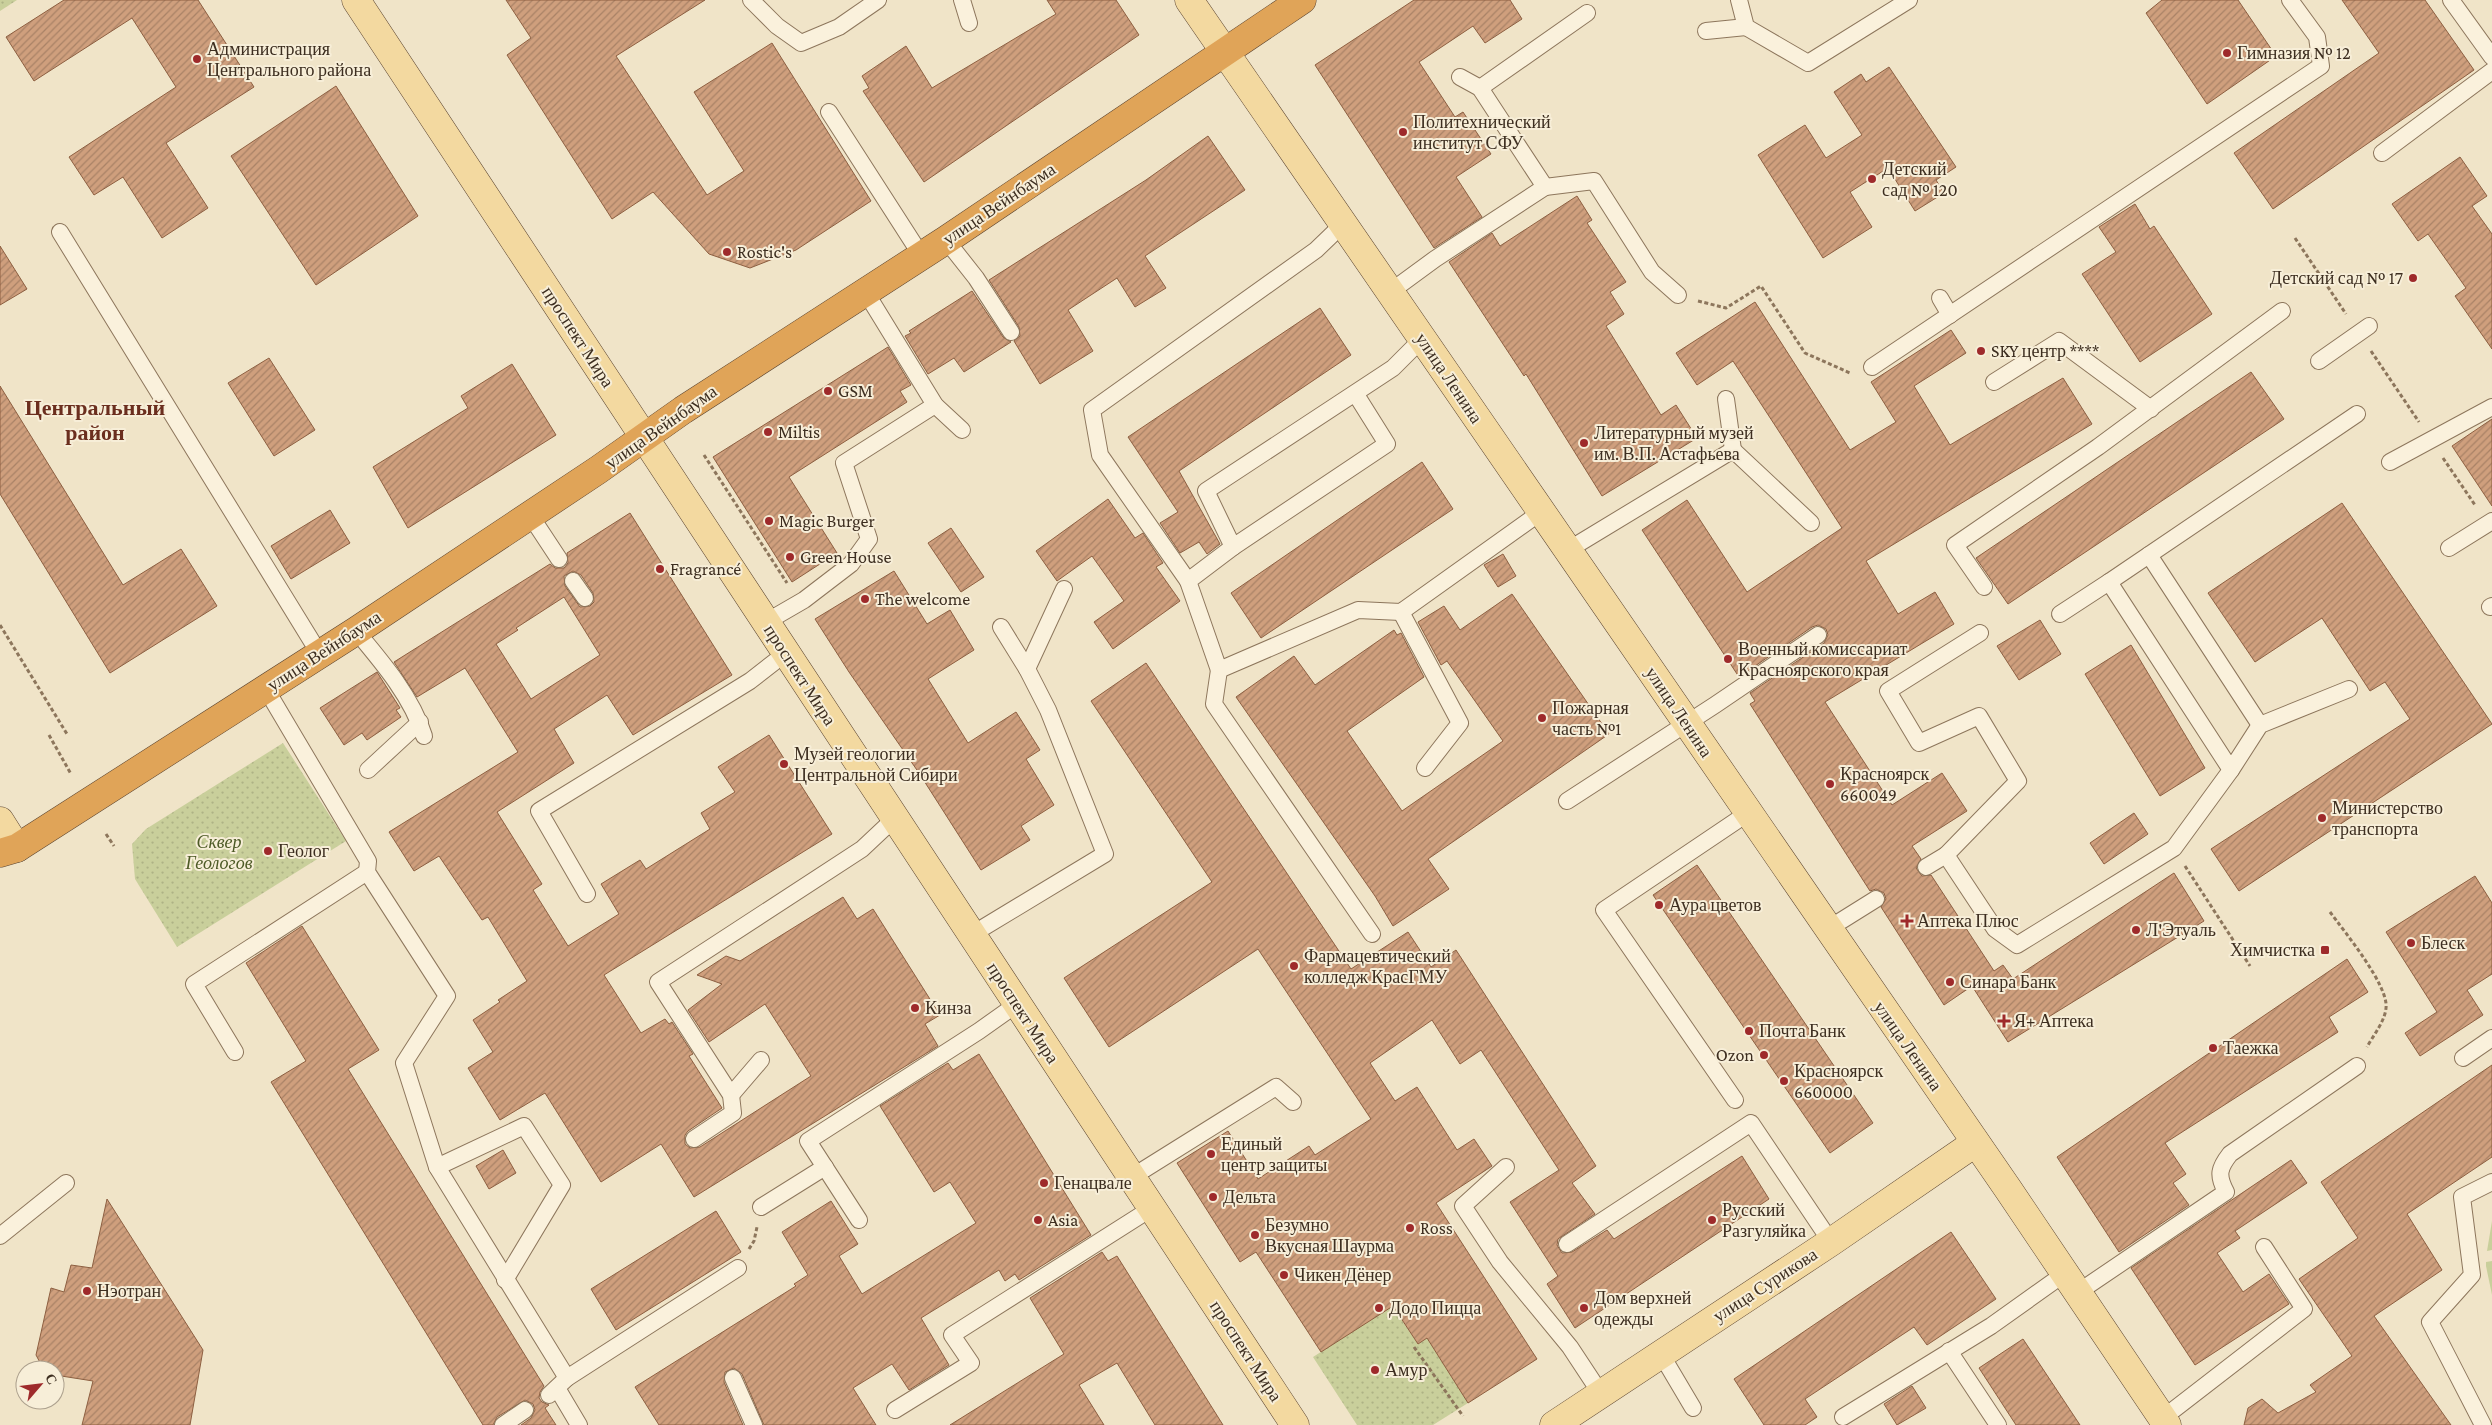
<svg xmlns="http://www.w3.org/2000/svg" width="2492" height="1425" font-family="'Crimson Pro',serif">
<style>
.grass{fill:url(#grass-tufts)}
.park{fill:url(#park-dots)}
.building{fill:url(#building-hatch);stroke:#8d5f41;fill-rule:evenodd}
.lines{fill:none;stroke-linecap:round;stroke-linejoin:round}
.lane-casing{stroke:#8d765c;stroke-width:18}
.primary-casing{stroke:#5b4430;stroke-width:29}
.highway-casing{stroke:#5b4430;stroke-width:29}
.path{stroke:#8d765c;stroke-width:3;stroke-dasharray:4 2.5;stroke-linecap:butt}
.lane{stroke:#faf1dc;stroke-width:16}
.primary{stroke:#f3d9a0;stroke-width:28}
.highway{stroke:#e0a458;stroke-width:28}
.poi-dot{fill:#9e2a2b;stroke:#f7eed8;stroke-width:2}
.labels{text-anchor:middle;stroke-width:4;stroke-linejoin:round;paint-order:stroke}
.poi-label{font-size:18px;fill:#3d2e20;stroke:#f7eed8;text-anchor:start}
.street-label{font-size:18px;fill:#3d2e20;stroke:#f7eed8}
.park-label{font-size:18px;font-style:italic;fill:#4d5a26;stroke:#f7eed8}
.district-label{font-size:22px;font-weight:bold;fill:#6b2e1e;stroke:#f7eed8}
</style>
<defs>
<pattern id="grass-tufts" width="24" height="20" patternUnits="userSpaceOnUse" patternTransform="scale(1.25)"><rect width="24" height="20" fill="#c9cf9b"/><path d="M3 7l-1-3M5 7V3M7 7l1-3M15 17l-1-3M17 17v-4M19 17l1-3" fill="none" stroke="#aeb285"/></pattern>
<pattern id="park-dots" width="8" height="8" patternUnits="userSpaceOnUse" patternTransform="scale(1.25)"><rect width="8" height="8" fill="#c9cf9b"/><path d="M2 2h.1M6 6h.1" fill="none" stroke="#aeb285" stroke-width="1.8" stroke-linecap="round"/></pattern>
<pattern id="building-hatch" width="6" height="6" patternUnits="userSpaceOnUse" patternTransform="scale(1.25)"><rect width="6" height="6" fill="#cf9f7d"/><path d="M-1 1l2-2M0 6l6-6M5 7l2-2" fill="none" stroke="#a98266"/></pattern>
</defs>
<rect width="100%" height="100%" fill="#f0e4c8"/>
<g class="grass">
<polygon points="2492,1221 2492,1250 2487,1251"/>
<polygon points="2492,1261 2492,1295 2486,1266 2486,1262"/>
</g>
<g class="park">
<polygon points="0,0 17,0 0,11"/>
<polygon points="283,743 346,841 177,947 135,879 132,844 146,829"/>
<polygon points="1403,1299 1403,1322 1418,1344 1427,1338 1468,1403 1433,1425 1357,1425 1313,1357"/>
</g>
<g class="building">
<polygon points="64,0 198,0 254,87 166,143 208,208 162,238 123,177 94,195 69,157 176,87 132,18 34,81 6,37"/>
<polygon points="506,0 705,0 616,56 707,195 744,171 694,92 772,43 871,201 796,250 750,268 709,254 653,192 612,219 507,55 531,38"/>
<polygon points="1047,0 1116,0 1139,35 924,182 863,91 869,88 862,76 906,46 932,88 1056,14"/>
<polygon points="1414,0 1510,0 1522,19 1485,43 1473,26 1419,62 1455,117 1463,112 1491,154 1456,177 1482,217 1434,248 1315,65"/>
<polygon points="2162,0 2238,0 2276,56 2207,104 2146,13"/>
<polygon points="2342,0 2425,0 2474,70 2273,209 2234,153 2379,53"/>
<polygon points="1889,67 1956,167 1936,180 1944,193 1915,211 1888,168 1850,192 1872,227 1823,258 1758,155 1805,125 1826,158 1862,135 1834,92 1861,74 1866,82"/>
<polygon points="336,86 418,216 316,285 231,156"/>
<polygon points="1208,136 1245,190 1145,256 1166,288 1135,307 1117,278 1068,310 1093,351 1040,384 1014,341 1020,336 1019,327 989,280 1146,180"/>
<polygon points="2460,157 2487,196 2472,206 2492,234 2492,349 2455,296 2466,288 2428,234 2418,241 2392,204"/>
<polygon points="1577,196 1592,220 1587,223 1626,282 1610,292 1624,314 1606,326 1661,415 1676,405 1697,438 1602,496 1526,374 1524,376 1449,262 1492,233 1500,246"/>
<polygon points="2135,204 2150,229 2154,226 2212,314 2140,362 2082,274 2116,252 2099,227"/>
<polygon points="0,246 27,289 0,305"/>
<polygon points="972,291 1003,337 1011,342 964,372 954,358 928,374 905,336 911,333 909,331"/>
<polygon points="1755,302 1850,450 1896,422 1871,382 1951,330 1966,353 1914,386 1950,445 2063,378 2092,424 1866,561 1898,614 1935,592 1954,624 1825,702 1892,805 1942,773 1967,811 1912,846 1921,859 1916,868 1922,876 1931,875 1994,971 2003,965 2013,979 2174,873 2204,921 2008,1042 1972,986 1944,1005 1881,907 1886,899 1884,893 1876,889 1870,891 1750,704 1755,701 1750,693 1824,643 1828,635 1826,629 1818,625 1812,627 1739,677 1642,530 1687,500 1747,592 1842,528 1733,361 1697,385 1676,353"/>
<polygon points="1320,308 1351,355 1179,471 1220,544 1207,554 1199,542 1180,553 1160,523 1178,512 1128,437"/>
<polygon points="888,347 911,385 900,391 907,402 789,477 837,553 792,582 713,457"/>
<polygon points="269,358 315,430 274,456 228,383"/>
<polygon points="512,364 556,435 408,528 373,467 468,408 461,396"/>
<polygon points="2251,372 2284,419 2008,604 1976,558"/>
<polygon points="0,386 123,585 181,549 217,606 110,673 0,494"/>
<polygon points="2492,419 2492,506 2452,446"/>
<polygon points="1422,462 1453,509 1261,638 1231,593"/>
<polygon points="1108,499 1135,538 1143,533 1163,563 1156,567 1180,601 1113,649 1094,622 1124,601 1092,556 1057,581 1036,551"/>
<polygon points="2342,503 2492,724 2239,891 2211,849 2410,719 2385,682 2370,691 2322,618 2255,662 2208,593"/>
<polygon points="330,510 350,543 291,579 271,546"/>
<path d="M630,513L732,675L633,735L607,695L554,729L574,763L497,812L542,884L533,890L568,946L619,914L601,884L640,860L646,869L710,829L701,813L735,792L718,767L769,735L832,834L604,975L641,1033L665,1019L669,1024L672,1022L693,1054L689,1056L722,1108L688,1131L685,1135V1144L690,1148L700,1147L811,1076L765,1004L709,1042L688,1010L722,984L697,975L726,956L740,961L843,897L857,919L873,909L940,1015L925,1024L938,1046L694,1197L661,1144L601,1182L545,1093L500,1120L468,1068L493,1052L473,1020L500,1002L498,1000L527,981L488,917L482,920L439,856L414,871L389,832L518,752L465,668L417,697L394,662L550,564L555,568H564L568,563L567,553ZM573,571L581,575L593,593L594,602L590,606L580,607L565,586L564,576ZM564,597L600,655L531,699L496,644L518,630L516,628Z"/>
<polygon points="951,528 984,577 961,592 928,543"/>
<polygon points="1503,554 1516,576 1498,587 1484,565"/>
<polygon points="894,571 927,624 950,610 974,650 928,679 968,743 1016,712 1040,750 1026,759 1054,805 1021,826 1030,840 981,870 919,773 849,672 815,619"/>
<polygon points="1512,594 1609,734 1428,859 1449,889 1393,926 1375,896 1236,697 1294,656 1315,685 1394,630 1397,635 1401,633 1424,677 1347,731 1402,811 1503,741 1447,661 1441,665 1418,622 1444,606 1460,630"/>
<polygon points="2040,620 2061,654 2019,680 1997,646"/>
<polygon points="2131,645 2205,768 2160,796 2085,674"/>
<polygon points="1146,663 1351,969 1408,932 1431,967 1456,950 1596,1166 1572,1183 1595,1214 1558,1239 1557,1245 1562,1253 1572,1252 1607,1230 1614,1239 1742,1156 1769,1199 1575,1328 1547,1284 1558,1276 1510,1202 1559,1170 1481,1050 1460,1064 1432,1020 1370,1063 1395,1101 1417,1087 1457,1150 1474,1139 1492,1166 1436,1203 1537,1359 1468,1403 1427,1338 1418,1344 1393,1306 1321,1352 1256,1252 1240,1262 1177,1163 1228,1131 1258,1179 1309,1146 1315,1155 1371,1119 1258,949 1109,1047 1064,978 1212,882 1091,701"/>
<polygon points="377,672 400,708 396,710 401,717 367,740 362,733 344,745 320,708"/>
<polygon points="2134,813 2148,834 2104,864 2090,843"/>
<polygon points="1697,865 1873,1123 1830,1153 1653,895"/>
<polygon points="2475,876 2492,903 2492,974 2467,990 2483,1015 2420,1056 2405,1033 2437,1012 2386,932"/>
<polygon points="302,926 379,1050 348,1069 544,1386 540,1392 539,1398 542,1402 549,1405 545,1408 556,1425 521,1425 531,1418 535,1410 533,1404 525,1400 497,1417 493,1425 483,1425 271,1082 306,1061 246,963"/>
<polygon points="2347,959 2368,992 2329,1017 2338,1032 2165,1143 2186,1174 2173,1183 2189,1205 2119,1252 2057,1157"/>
<polygon points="979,1054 1091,1235 1019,1280 1015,1274 1005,1281 999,1270 921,1318 949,1365 909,1390 892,1364 853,1388 876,1425 764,1425 742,1374 734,1368 725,1372 724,1382 743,1425 659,1425 635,1387 796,1286 794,1284 808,1275 782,1232 831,1201 858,1244 839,1256 862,1294 976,1223 950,1182 934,1192 880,1106 948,1063 953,1070"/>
<polygon points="2492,1065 2492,1157 2407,1214 2442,1270 2374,1316 2451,1425 2244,1425 2248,1408 2262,1399 2278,1413 2316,1392 2310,1385 2352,1356 2299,1279 2358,1238 2321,1182"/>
<polygon points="503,1150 516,1173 489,1189 476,1166"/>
<polygon points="2291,1160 2307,1183 2235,1231 2240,1238 2217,1253 2243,1292 2269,1274 2289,1304 2195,1365 2131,1268"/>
<polygon points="107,1199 203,1350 190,1425 82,1425 93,1381 55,1375 55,1370 44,1370 36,1355 51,1288 64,1292 71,1265 92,1268"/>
<polygon points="716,1211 741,1252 616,1330 591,1289"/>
<polygon points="1951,1232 1996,1299 1927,1345 1914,1327 1805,1399 1817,1417 1805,1425 1764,1425 1734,1379"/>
<polygon points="1102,1252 1108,1261 1117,1256 1223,1425 1155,1425 1117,1363 1079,1385 1104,1425 950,1425 1064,1354 1030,1298"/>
<polygon points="2023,1339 2080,1425 2016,1425 1979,1368"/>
<polygon points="1912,1386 1926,1408 1897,1425 1884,1404"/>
</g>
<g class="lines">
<defs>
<g id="lane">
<polyline points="751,0 777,26 801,43 839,27 878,0"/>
<polyline points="962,0 969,23"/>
<polyline points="1739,0 1746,27 1808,63 1909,0"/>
<polyline points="2451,0 2492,57"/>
<polyline points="1706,31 1746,27"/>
<polyline points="1480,88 1587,13"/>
<polyline points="829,112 921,255"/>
<polyline points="2382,153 2492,71"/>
<polyline points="1545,187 1594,181 1652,272 1678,295"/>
<polyline points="60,232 319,653"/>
<polyline points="946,240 976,278 1011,332"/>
<polyline points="865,291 935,405 962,430"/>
<polyline points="1390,292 1435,259 1545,187 1480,88 1460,77"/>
<polyline points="1940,298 1950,315"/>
<polyline points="2319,361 2369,326"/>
<polyline points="1872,367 2321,66 2317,37 2290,0"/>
<polyline points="1994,382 2059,341 2151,409"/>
<polyline points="1355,393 1387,444 1233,547 1206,491 1393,368 1422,339"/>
<polyline points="1726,399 1733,450"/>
<polyline points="2390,462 2492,407"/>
<polyline points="530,515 559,559"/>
<polyline points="1233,547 1188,581 1219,670 1358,610 1401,612 1541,512"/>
<polyline points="2449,548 2492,521"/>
<polyline points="1568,550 1733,450 1811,523"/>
<polyline points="2149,555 2260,725"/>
<polyline points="573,581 585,598"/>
<polyline points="1188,581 1100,455 1092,410 1316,250 1343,224"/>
<polyline points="1984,587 1955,545 2098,447 2282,311"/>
<polyline points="2490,607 2492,606"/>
<polyline points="1401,612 1460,723 1425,768"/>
<polyline points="2060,614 2109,582"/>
<polyline points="766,622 804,600 851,564 869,539 844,463 935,405"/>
<polyline points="1001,627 1027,669"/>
<path d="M356,631C382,662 412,697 424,736"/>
<polyline points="1980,633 1888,691 1919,743 1979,716 2018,781 1946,855 1995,929 2017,945 2174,848 2231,770"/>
<polyline points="1219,670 1214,704 1372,934"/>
<polyline points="266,689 368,861 367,872 447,996 404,1063 437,1167 567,1378"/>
<polyline points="2349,689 2260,725 2231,770 2109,582 2357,414"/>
<polyline points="368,770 420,722"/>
<polyline points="1567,801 1715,705 1818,635"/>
<polyline points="1926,867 1946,855"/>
<polyline points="587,894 539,811 750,681 786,653"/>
<polyline points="1828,929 1876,899"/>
<polyline points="971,935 1105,854 1048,710 1027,669 1064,589"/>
<polyline points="235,1052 194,984 367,872"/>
<polyline points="2463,1058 2492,1038"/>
<polyline points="731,1095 761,1060"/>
<polyline points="1735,1100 1604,910 1748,813"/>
<polyline points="694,1139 733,1113 731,1095 658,982 862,849 895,818"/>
<polyline points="437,1167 524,1126 562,1185 505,1280"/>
<polyline points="1506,1167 1463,1206 1500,1262 1570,1347 1601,1394"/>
<polyline points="1132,1177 1276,1087 1293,1102"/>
<polyline points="761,1207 825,1167"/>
<polyline points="859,1220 808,1141 979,1031 1017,1004"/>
<polyline points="0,1236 66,1183"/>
<polyline points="1567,1244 1751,1123 1831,1242"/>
<path d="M2077,1293L2226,1192C2217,1175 2219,1168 2230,1154L2357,1066"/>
<polyline points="1949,1351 1998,1425"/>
<polyline points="1661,1354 1693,1408"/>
<polyline points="733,1378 754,1425"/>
<polyline points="557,1388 579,1425"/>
<polyline points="549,1395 567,1378 738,1268"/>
<polyline points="895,1410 971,1363 952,1335 1152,1208"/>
<polyline points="1843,1417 1991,1326 2064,1274"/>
<polyline points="2163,1418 2304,1309 2264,1247"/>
<polyline points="503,1425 525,1410"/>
<polyline points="2483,1425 2430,1322 2472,1275 2462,1197 2492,1182"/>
</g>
<g id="primary">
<polyline points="356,0 1295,1425"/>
<polyline points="1189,0 2008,1189 2167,1425"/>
<polyline points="0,821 17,848"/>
<polyline points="1554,1425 1831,1242 1975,1143"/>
</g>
<polyline id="highway" points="0,853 17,848 356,631 598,470 683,410 946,240 1302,0"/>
</defs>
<use href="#lane" class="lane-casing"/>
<use href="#primary" class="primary-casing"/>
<use href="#highway" class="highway-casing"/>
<g class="path">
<polyline points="2295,238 2346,314"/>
<polyline points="1698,301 1726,308 1761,286 1805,353 1850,373"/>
<polyline points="2371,351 2419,422"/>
<polyline points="704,455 787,583"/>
<polyline points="2443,458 2475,505"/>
<polyline points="0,625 67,734"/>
<polyline points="49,735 71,774"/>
<polyline points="106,834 114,846"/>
<polyline points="2185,866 2250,966"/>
<path d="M2330,912C2344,931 2389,986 2386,1008C2385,1021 2373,1036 2367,1047"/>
<polyline points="749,1249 754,1241 757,1227"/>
<polyline points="1414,1347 1463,1416"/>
</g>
<use href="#lane" class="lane"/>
<use href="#primary" class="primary"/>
<use href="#highway" class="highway"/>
</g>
<g class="poi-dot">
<circle cx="2227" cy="53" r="5"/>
<circle cx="197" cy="59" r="5"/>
<circle cx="1403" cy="132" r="5"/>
<circle cx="1872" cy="179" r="5"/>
<circle cx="727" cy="252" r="5"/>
<circle cx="2413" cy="278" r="5"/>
<circle cx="1981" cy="351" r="5"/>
<circle cx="828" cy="391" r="5"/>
<circle cx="768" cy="432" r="5"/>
<circle cx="1584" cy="443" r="5"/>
<circle cx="769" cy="521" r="5"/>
<circle cx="790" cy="557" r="5"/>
<circle cx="660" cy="569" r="5"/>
<circle cx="865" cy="599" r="5"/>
<circle cx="1728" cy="659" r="5"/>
<circle cx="1542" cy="718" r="5"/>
<circle cx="784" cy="764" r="5"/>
<circle cx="1830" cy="784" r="5"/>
<circle cx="2322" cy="818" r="5"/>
<circle cx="268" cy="851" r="5"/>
<circle cx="1659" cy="905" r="5"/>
<path d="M1904.5 913.5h5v5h5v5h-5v5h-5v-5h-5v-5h5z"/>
<circle cx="2136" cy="930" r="5"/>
<circle cx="2411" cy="943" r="5"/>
<rect x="2320" y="945" width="10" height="10" rx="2.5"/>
<circle cx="1294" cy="966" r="5"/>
<circle cx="1950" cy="982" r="5"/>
<circle cx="915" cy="1008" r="5"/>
<path d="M2001.5 1013.5h5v5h5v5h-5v5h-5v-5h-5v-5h5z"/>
<circle cx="1749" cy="1031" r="5"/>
<circle cx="2213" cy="1048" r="5"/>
<circle cx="1764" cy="1055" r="5"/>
<circle cx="1784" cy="1081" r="5"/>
<circle cx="1211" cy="1154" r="5"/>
<circle cx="1044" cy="1183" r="5"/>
<circle cx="1213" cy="1197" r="5"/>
<circle cx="1038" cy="1220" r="5"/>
<circle cx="1712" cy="1220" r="5"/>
<circle cx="1410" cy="1228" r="5"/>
<circle cx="1255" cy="1235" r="5"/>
<circle cx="1284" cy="1275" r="5"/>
<circle cx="87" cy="1291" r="5"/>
<circle cx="1379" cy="1308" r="5"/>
<circle cx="1584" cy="1308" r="5"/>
<circle cx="1375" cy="1370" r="5"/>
</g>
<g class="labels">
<g class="poi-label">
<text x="207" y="55">Администрация<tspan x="207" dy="21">Центрального района</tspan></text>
<text x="2237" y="59">Гимназия № 12</text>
<text x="1413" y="128">Политехнический<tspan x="1413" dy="21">институт СФУ</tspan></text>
<text x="1882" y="175">Детский<tspan x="1882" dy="21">сад № 120</tspan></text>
<text x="737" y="258">Rostic's</text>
<text x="2403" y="284" text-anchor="end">Детский сад № 17</text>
<text x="1991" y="357">SKY центр ****</text>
<text x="838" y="397">GSM</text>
<text x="778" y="438">Miltis</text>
<text x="1594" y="439">Литературный музей<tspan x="1594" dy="21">им. В.П. Астафьева</tspan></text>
<text x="779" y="527">Magic Burger</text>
<text x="800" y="563">Green House</text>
<text x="670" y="575">Fragrancé</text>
<text x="875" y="605">The welcome</text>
<text x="1738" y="655">Военный комиссариат<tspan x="1738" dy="21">Красноярского края</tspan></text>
<text x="1552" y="714">Пожарная<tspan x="1552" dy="21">часть №1</tspan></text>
<text x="794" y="760">Музей геологии<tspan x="794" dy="21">Центральной Сибири</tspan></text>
<text x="1840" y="780">Красноярск<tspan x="1840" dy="21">660049</tspan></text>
<text x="2332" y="814">Министерство<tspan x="2332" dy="21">транспорта</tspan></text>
<text x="278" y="857">Геолог</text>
<text x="1669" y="911">Аура цветов</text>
<text x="1917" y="927">Аптека Плюс</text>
<text x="2146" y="936">Л'Этуаль</text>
<text x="2421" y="949">Блеск</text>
<text x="2315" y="956" text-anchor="end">Химчистка</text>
<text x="1304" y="962">Фармацевтический<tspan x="1304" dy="21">колледж КрасГМУ</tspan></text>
<text x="1960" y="988">Синара Банк</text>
<text x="925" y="1014">Кинза</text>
<text x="2014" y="1027">Я+ Аптека</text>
<text x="1759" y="1037">Почта Банк</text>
<text x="2223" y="1054">Таежка</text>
<text x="1754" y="1061" text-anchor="end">Ozon</text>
<text x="1794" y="1077">Красноярск<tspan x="1794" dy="21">660000</tspan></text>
<text x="1221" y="1150">Единый<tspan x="1221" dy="21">центр защиты</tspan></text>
<text x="1054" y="1189">Генацвале</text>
<text x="1223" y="1203">Дельта</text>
<text x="1722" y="1216">Русский<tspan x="1722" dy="21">Разгуляйка</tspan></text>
<text x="1048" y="1226">Asia</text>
<text x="1265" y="1231">Безумно<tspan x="1265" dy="21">Вкусная Шаурма</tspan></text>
<text x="1420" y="1234">Ross</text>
<text x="1294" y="1281">Чикен Дёнер</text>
<text x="97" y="1297">Нэотран</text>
<text x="1594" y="1304">Дом верхней<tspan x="1594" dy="21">одежды</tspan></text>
<text x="1389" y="1314">Додо Пицца</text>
<text x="1385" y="1376">Амур</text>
</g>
<g class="street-label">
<text transform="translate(999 204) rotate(-34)" y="6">улица Вейнбаума</text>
<text transform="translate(578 337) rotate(57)" y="6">проспект Мира</text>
<text transform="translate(1449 378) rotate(56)" y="6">улица Ленина</text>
<text transform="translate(661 427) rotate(-35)" y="6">улица Вейнбаума</text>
<text transform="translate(324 651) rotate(-33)" y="6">улица Вейнбаума</text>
<text transform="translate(800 675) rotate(57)" y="6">проспект Мира</text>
<text transform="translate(1679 712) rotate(56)" y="6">улица Ленина</text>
<text transform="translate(1023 1013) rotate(57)" y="6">проспект Мира</text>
<text transform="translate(1908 1046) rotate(55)" y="6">улица Ленина</text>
<text transform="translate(1765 1285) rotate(-33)" y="6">улица Сурикова</text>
<text transform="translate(1246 1351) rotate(57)" y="6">проспект Мира</text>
</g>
<g class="park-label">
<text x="219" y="848">Сквер<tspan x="219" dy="21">Геологов</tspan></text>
</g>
<g class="district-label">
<text x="95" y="415">Центральный<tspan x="95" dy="25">район</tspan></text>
</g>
</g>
<g transform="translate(40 1385) rotate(62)"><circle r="24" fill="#f7eed8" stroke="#ada18e"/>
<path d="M0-4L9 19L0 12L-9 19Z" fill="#9e2a2b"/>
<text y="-8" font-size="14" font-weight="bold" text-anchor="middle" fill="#3d2e20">С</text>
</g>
</svg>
